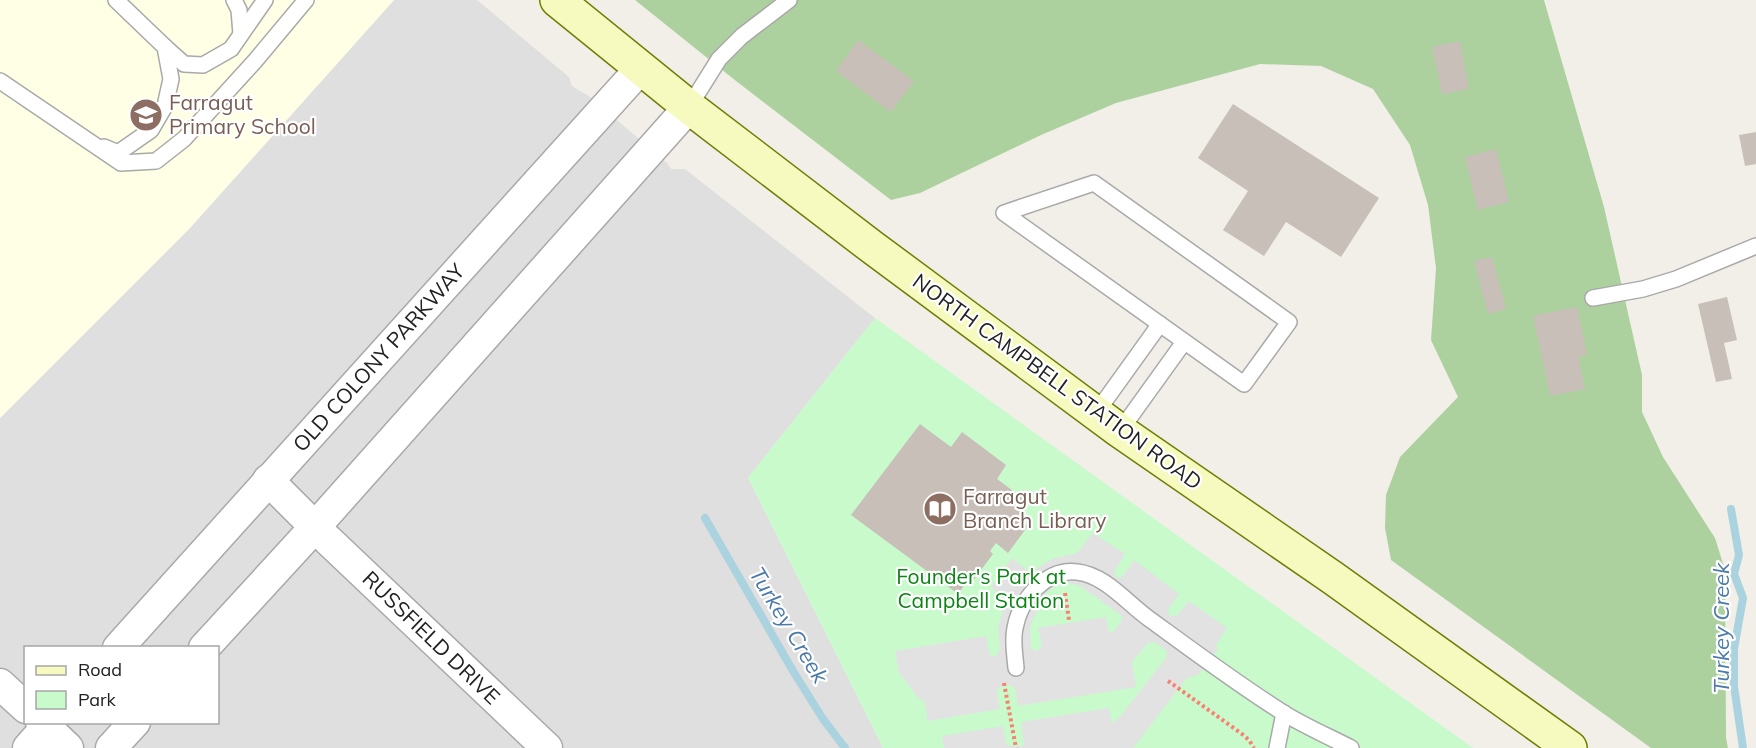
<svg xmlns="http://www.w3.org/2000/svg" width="1756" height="748" font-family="Mulish,sans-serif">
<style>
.residential{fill:#e0dfdf;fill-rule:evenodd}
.education{fill:#ffffe5}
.forest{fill:#add19e}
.park{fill:#c8facc}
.parking{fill:#e2e2e2;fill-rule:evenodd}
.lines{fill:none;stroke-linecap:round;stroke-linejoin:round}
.stream{stroke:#aad3df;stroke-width:8}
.building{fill:#c7bfb8}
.service-casing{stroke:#a9a9a9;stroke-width:18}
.minor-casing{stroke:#a9a9a9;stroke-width:33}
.secondary-casing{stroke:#707d05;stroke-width:36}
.path{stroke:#fa8072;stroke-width:4;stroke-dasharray:3 3;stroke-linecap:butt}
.service{stroke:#fff;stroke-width:15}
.minor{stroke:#fff;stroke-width:30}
.secondary{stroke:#f7fabf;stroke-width:33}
.labels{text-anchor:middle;stroke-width:4.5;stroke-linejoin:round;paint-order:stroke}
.education-label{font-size:21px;fill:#785e54;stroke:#fff;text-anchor:start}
.street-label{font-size:21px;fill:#222;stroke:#fff}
.park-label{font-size:21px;fill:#0c8416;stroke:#fff}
.water-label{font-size:22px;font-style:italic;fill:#4a7aab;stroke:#fff}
</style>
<rect width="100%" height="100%" fill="#f2efe9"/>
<path class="residential" d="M394,0H477L569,77L572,86L590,97L667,163L671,169H685L875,318L748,478L883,748H0V418L189,229ZM26,648H218V722H26Z"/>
<polygon class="education" points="0,0 394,0 189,229 0,418"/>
<polygon class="forest" points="635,0 1544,0 1604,207 1642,375 1642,412 1663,457 1715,538 1725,570 1726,738 1728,748 1651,748 1391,560 1385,528 1386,495 1400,457 1458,397 1431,340 1436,268 1428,205 1410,145 1373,89 1321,66 1260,64 1116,103 1041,135 920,193 891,200 736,81"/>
<polygon class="park" points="875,318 1473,748 883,748 748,478"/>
<path class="parking" d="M1093,533L1125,554L1114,571L1117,578L1122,577L1134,560L1179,594L1168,610L1170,616H1176L1189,601L1227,628L1216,645L1218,649L1199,674L1186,679L1133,748H944L942,736L1003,726L1006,744L1008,746H1022L1024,744L1021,722L1109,708L1112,723L1119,718L1166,658L1167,651L1155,642L1148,643L1132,662L1136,687L1018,706L1015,688L1011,685L1003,686L998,689L997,693L1000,709L928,721L924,700H920L899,673L895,651L986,636L990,655L992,657L997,655L1000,648L998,627L1006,600L991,587L1012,558L1029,572L1033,571L1052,559L1077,553ZM1069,583L1080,586L1121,615L1122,620L1112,633L1109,632L1106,617L1038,628L1042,646L1036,651L1033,650L1031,648L1030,626L1045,594L1056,585Z"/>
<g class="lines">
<g class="stream">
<polyline points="1731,509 1739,555 1734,574 1743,598 1734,649 1734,686 1743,748"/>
<polyline points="705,518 793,671 823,719 845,748"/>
</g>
</g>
<g class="building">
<polygon points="858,40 914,81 891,112 836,71"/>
<polygon points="1460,41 1469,89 1442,94 1432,47"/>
<polygon points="1233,104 1379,198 1341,257 1286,222 1264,256 1223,230 1248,191 1198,158"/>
<polygon points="1756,132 1756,164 1745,166 1739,135"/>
<polygon points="1496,149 1509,202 1478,210 1465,157"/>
<polygon points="1492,257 1506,309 1488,314 1474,261"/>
<polygon points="1727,297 1737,340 1724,343 1732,379 1716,382 1698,304"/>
<polygon points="1577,307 1587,355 1578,357 1585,389 1550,396 1533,316"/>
<polygon points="920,424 951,447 962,432 1006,465 997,479 1028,502 1017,518 1028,526 1008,553 996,543 990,551 993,554 972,582 969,579 958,594 851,515"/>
</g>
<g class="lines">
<defs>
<g id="service">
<polyline points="234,0 239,10 241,34"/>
<polyline points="165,47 184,64 203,65 231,49 265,0"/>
<polyline points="0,81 121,163 156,161 184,139 255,61 306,0"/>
<polyline points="689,107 719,59 742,36 789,0"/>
<polyline points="104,147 118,153 151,130 165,106 171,79 165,47 116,0"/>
<polygon points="1094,183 1289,322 1244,384 1004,213"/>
<polyline points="1593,298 1643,289 1676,279 1756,246"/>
<polyline points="1096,413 1160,324"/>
<polyline points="1120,431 1184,342"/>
<path d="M1016,668C1015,655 1012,641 1015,628C1020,600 1046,568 1077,572C1105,575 1126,602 1148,618C1192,650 1236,683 1282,712C1304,726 1328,736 1351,748"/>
<polyline points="1277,748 1284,713"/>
</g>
<g id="minor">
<polyline points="268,480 328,540 547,748"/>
<polyline points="118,648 640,69"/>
<polyline points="204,648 315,527 689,107"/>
<polyline points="0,684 26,708"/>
<polyline points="41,722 68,748"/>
<polyline points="28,748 51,722"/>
<polyline points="111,748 135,722"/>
</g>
<polyline id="secondary" points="557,0 689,107 872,247 1120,431 1333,578 1570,748"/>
</defs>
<use href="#service" class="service-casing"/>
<use href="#minor" class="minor-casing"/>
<use href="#secondary" class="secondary-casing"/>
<g class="path">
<polyline points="1065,593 1069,620"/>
<polyline points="1168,681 1242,734 1249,740 1254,748"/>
<polyline points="1004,683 1016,748"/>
</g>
<use href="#service" class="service"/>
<use href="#minor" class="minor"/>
<use href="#secondary" class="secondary"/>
</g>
<defs>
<symbol id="school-disc" viewBox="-11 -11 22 22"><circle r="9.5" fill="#8d6e63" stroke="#fff"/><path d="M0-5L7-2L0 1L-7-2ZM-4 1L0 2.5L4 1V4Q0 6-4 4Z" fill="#fff"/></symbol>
<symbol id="library-disc" viewBox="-11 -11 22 22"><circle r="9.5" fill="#8d6e63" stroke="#fff"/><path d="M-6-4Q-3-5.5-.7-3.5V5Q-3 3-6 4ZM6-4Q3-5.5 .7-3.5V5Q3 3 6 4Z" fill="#fff"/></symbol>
</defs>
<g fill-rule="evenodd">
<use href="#school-disc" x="127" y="96" width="38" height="38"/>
<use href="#library-disc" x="921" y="490" width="38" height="38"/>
</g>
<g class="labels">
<g class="education-label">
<text x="169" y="110">Farragut<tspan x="169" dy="24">Primary School</tspan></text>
<text x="963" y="504">Farragut<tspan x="963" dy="24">Branch Library</tspan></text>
</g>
<g class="street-label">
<text transform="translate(379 358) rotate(-48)" y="7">OLD COLONY PARKWAY</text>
<text transform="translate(1057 382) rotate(36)" y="7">NORTH CAMPBELL STATION ROAD</text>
<text transform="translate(431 638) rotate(44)" y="7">RUSSFIELD DRIVE</text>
</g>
<g class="park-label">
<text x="981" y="584">Founder's Park at<tspan x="981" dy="24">Campbell Station</tspan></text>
</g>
<g class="water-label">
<text transform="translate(789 625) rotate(59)" y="8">Turkey Creek</text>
<text transform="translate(1721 628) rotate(-90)" y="8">Turkey Creek</text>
</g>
</g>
<rect x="24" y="646" width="195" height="78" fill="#ffffff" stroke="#a7a7a7" stroke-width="1.5"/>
<rect x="36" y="666" width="30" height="9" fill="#f7fabf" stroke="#a7a7a7" stroke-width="1.5"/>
<text x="78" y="676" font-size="18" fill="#222222">Road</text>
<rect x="36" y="691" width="30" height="18" fill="#c8facc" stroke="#a7a7a7" stroke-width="1.5"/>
<text x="78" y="706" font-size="18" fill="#222222">Park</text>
</svg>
